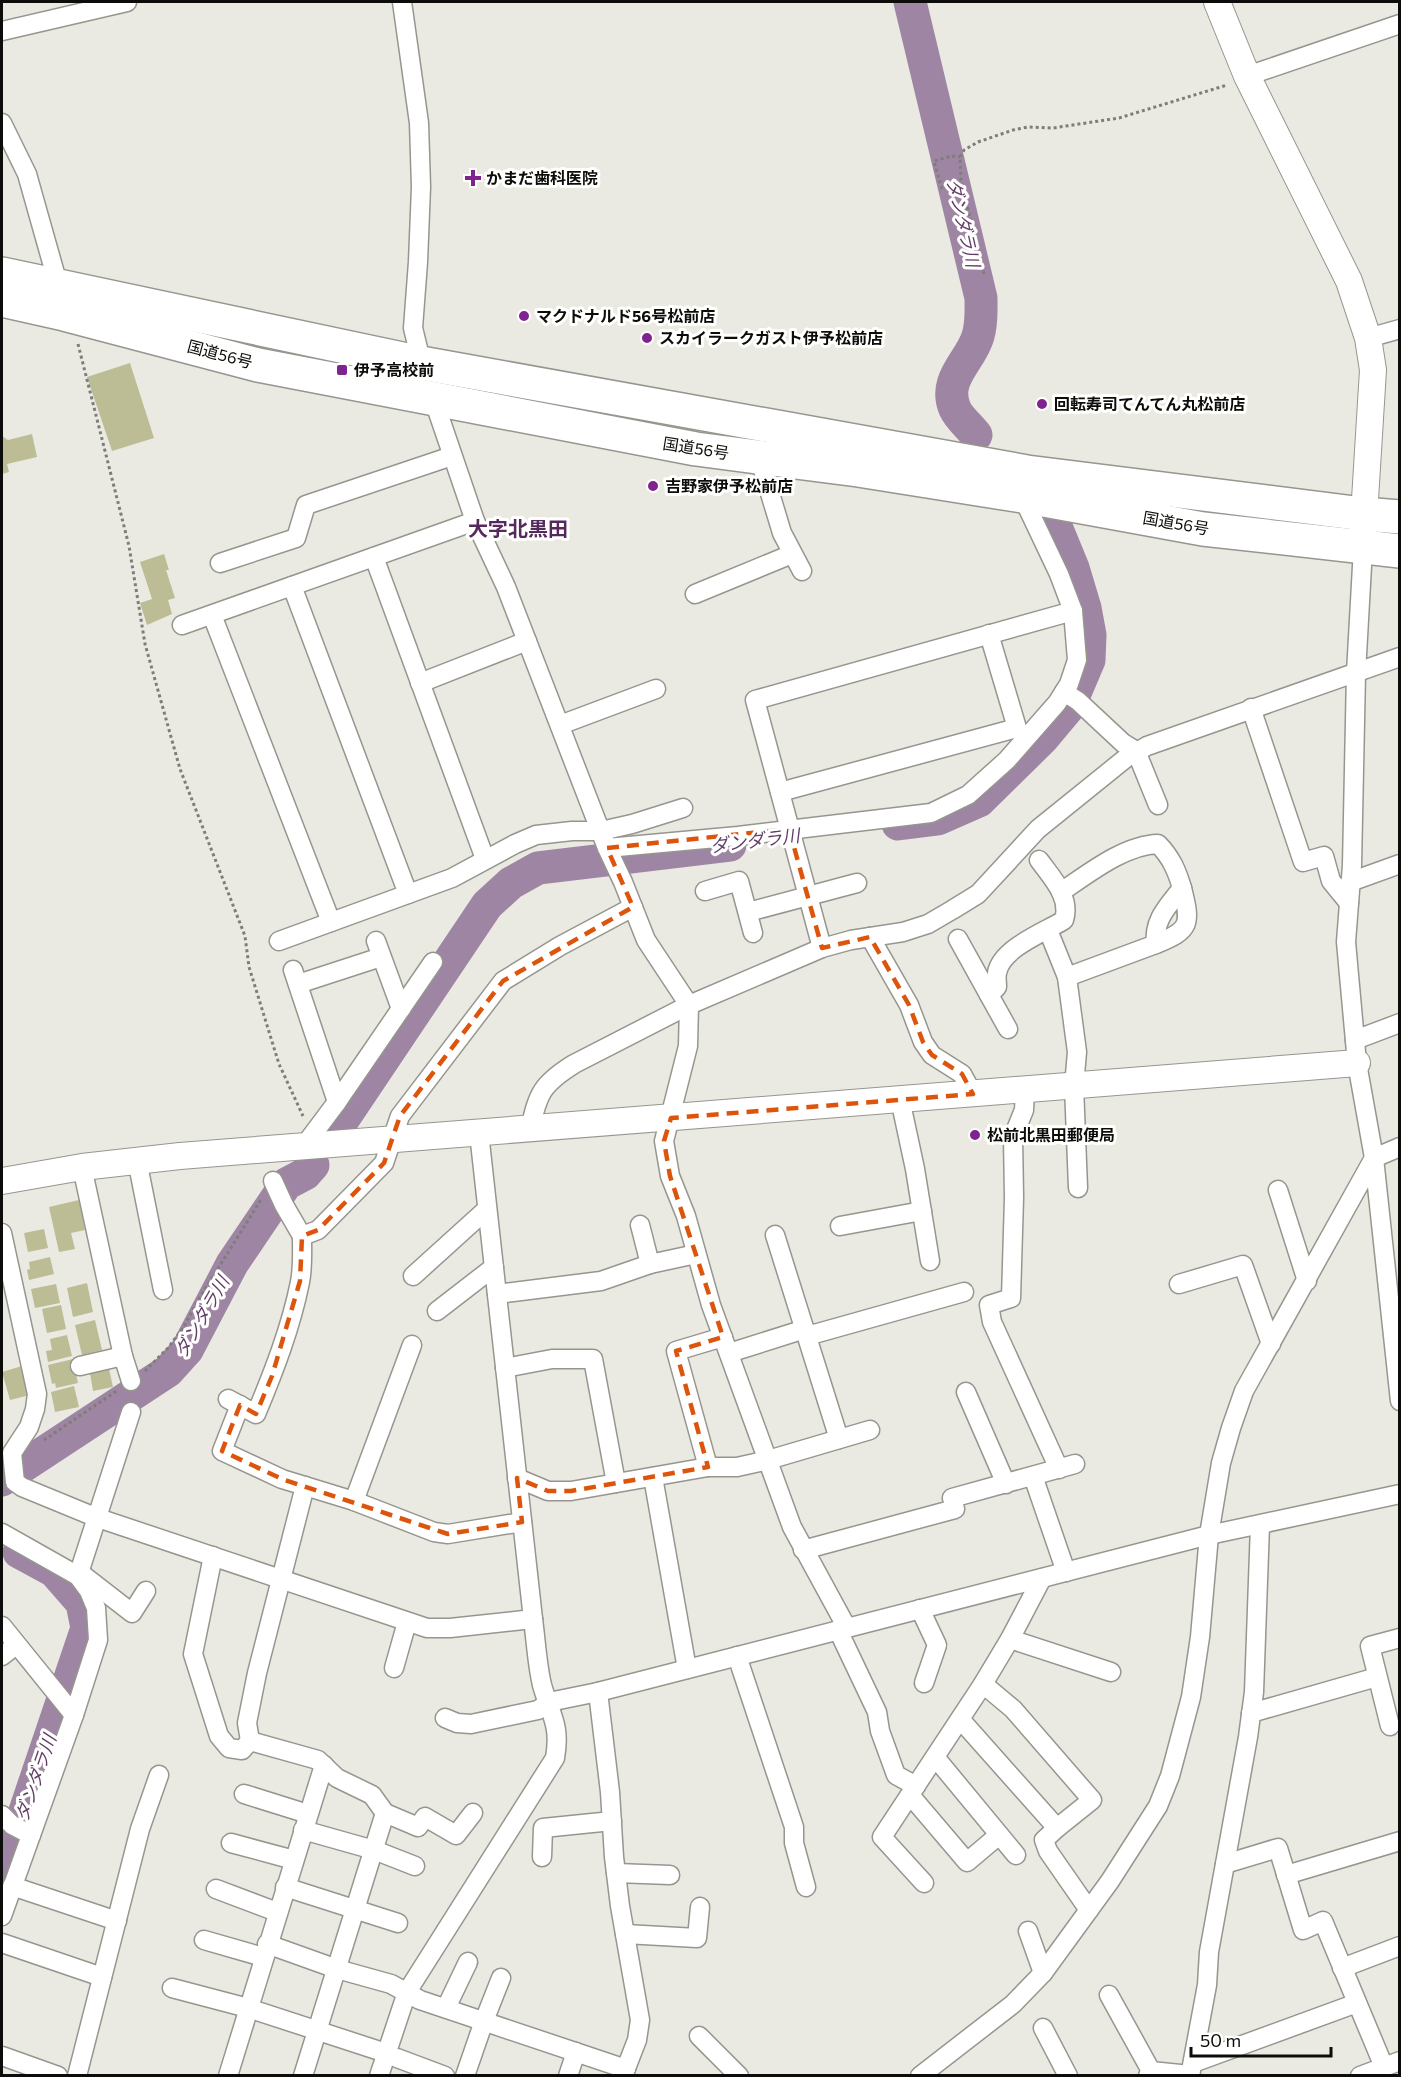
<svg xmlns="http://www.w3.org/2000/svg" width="1401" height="2077" font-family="Commissioner,'Noto Sans JP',sans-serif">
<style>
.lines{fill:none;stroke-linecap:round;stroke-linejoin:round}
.river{stroke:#9f85a4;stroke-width:33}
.building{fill:#bcbd95}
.street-casing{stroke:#96968f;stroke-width:21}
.secondary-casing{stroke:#96968f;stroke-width:28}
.highway-casing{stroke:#96968f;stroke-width:36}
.path{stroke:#7e7e79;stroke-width:3;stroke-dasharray:3 3;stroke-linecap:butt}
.street{stroke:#fff;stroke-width:18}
.secondary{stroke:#fff;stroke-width:26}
.highway{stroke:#fff;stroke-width:33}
.marked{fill:none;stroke:#dd550c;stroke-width:4.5;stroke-dasharray:12 8;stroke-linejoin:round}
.poi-dot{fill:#7f2390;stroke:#fffffe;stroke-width:2}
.labels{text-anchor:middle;stroke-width:6;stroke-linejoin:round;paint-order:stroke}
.poi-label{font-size:16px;font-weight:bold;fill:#0c0c0a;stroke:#fffffe;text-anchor:start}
.street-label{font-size:16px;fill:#0c0c0a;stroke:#fffffe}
.water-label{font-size:18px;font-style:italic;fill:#623c69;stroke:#fffffe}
.quarter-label{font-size:20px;font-weight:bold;fill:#55295d;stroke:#fffffe}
</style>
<rect width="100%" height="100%" fill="#eaeae3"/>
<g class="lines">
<g class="river">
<path d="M910,2L981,298C981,311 982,323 978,336C971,361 942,379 955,409C959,418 970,427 976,435"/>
<polyline points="898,824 938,819 979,801 1043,738 1069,707 1089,660 1090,635 1085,608 1073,568 1057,529"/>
<polyline points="340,1124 487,905 511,883 538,868 730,845"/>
<polyline points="2,1480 168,1371 187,1350 232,1264 286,1184 305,1174 313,1165"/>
<polyline points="2,1879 87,1628 82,1603 54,1571 19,1552"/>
</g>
</g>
<g class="building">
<polygon points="130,363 154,438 112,451 87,377"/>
<polygon points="32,434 37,457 7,464 9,472 2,474 2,436 8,440"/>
<polygon points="164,554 169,570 166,570 175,598 168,600 172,614 147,625 140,603 152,599 140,562"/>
<polygon points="79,1200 85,1230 71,1233 75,1249 59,1252 49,1207"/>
<polygon points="44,1229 48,1248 28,1252 24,1233"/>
<polygon points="50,1257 54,1274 29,1280 27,1270 30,1269 29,1262"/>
<polygon points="87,1283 93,1312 73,1317 67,1288"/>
<polygon points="56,1284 60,1303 35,1308 31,1289"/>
<polygon points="61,1305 66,1329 47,1333 42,1309"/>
<polygon points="95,1320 102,1350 82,1355 75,1325"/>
<polygon points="67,1335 72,1356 48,1362 46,1351 52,1350 50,1339"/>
<polygon points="73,1359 78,1383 56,1388 55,1383 52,1384 48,1365"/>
<polygon points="22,1366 30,1395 10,1400 2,1372"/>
<polygon points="109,1369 113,1387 93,1391 90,1373"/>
<polygon points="74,1386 79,1407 55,1412 51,1392"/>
</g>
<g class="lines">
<defs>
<g id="street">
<polyline points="402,2 419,123 421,187 418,262 413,328 423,369"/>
<polyline points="2,31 127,2"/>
<polyline points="1247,76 1400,24"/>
<polyline points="2,123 27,174 60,291"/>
<polyline points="1368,338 1400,329"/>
<polyline points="432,395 475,521 506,587 607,848 623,882 646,940 689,1005 688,1046 664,1141 670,1176 686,1216 711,1305 792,1527 847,1628"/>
<polyline points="759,457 782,533 802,571"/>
<polyline points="1363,548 1356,673 1352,865 1346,942 1357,1063 1374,1158 1400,1401"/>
<polyline points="374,557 485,859"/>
<polyline points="220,563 296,538 306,505 452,456"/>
<polyline points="292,586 408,894"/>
<polyline points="695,594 792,554"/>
<polyline points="212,615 331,922"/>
<polyline points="182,625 475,521"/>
<polyline points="420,683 527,641"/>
<polyline points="1064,692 1078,701 1123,743 1136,751 1158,805"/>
<polyline points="1251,708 1303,862 1324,856 1331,881 1349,903"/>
<polyline points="560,725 656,689"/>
<polyline points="780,792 1017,728 989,634"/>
<polyline points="607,848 738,836 931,813 968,795 1007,760 1057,703 1069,684 1077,660 1073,611 1059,574 1022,496 1023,493"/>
<polyline points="1350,882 1400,864"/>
<polyline points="705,891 739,881 753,933"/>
<path d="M1061,892C1088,874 1124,845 1158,844C1171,857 1177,871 1182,888C1168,906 1153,920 1156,944L1067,977"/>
<polyline points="748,912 857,883"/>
<polyline points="1048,930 1067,977 1077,1052 1074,1086 1078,1188"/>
<polyline points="870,937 909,1005 923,1042 932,1055 962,1074 973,1094"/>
<polyline points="958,939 1008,1029"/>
<polyline points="279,941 452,878 515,844 536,835 572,831 601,831 632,824 683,808"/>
<polyline points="376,941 401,1009"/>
<path d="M1156,944C1191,930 1191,924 1182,888"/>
<polyline points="822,948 755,700 1073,611"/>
<polyline points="293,970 337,1102"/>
<polyline points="298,984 381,957"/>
<path d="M989,995L997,987C997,983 996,977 997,973C1001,948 1045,932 1064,920C1071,897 1052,878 1039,860"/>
<polyline points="1355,1040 1400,1023"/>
<polyline points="1025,1090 1024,1110 1013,1137 1014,1198 1011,1298 989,1305 992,1322 1059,1469"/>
<polyline points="900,1099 915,1169 930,1261"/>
<path d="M530,1129C538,1093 542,1084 574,1064L689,1005L822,948L851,940L903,932L928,924L952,910L978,894L1038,829L1126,758L1147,746L1400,657"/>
<polyline points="304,1146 337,1102 433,962"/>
<polyline points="137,1160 163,1290"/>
<polyline points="82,1167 123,1356 131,1381"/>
<polyline points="273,1181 284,1205 302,1236"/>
<polyline points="1278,1190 1307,1281"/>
<polyline points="640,1225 650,1264"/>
<polyline points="840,1226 922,1211"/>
<polyline points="2,1233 37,1394 35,1409 29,1427 12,1453 15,1482 22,1487 95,1517 427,1628 450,1628 533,1619"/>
<polyline points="775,1235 839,1439"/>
<polyline points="413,1276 487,1209"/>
<polyline points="1179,1284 1243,1265 1271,1344"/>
<polyline points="497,1294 601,1281 650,1264 696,1254"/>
<polyline points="437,1311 494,1267"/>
<polyline points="807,1336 964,1292"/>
<polyline points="729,1353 805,1329"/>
<polyline points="80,1366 123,1356"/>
<polyline points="505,1368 552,1359 593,1359 616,1483"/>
<polyline points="966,1392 1006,1484"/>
<path d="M228,1399L256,1414C274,1371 291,1327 300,1282C303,1267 302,1251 302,1236L318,1230L384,1163L400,1116L503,981L560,946L633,907"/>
<polyline points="240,1405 222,1451 282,1479 354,1501 434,1532 448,1534 522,1522"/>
<polyline points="708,1467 676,1351 723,1337"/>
<polyline points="1033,1476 1066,1572"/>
<polyline points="653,1477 687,1669"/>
<polyline points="517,1478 548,1491 571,1491 708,1467 737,1467 768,1460 870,1430"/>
<polyline points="354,1501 412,1345"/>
<polyline points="2,1533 78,1576"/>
<polyline points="803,1550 955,1509 952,1498 1075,1464"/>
<polyline points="213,1556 193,1654 219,1736 229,1748 242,1750 250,1741 247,1723 257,1673 305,1486"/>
<polyline points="83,1575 132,1613 146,1591"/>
<polyline points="920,1609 937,1645 924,1683"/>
<polyline points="2,1626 74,1715"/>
<polyline points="838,1630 877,1712 880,1731 896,1775 916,1786"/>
<polyline points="1010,1639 1111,1672"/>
<polyline points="2,1656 16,1645"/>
<polyline points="737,1656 794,1827 794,1843 806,1887"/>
<polyline points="394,1668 407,1622"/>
<polyline points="598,1692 610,1792 614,1857 620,1906 640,2020 637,2040 623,2076"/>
<polyline points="1251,1713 1377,1677"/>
<polyline points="445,1718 457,1723 471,1724 538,1710 549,1702 598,1692 1209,1535 1400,1494"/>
<polyline points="960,1719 1057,1828 1092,1800 1013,1709 983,1684"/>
<polyline points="1390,1726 1370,1646 1400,1638"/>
<polyline points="250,1741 318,1760 337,1778 372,1795 385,1813 418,1827 425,1817 456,1835 473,1813"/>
<polyline points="935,1757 1016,1855"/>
<polyline points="244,1794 308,1814"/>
<polyline points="910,1795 967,1862 999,1835"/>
<polyline points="2,1815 12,1825 31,1835"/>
<polyline points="1057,1828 1044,1840 1048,1851 1089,1910"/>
<polyline points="303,1830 374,1850 415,1866"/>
<polyline points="231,1843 294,1860"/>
<polyline points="542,1857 543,1828 612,1821"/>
<polyline points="1225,1864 1278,1848 1303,1930 1323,1921 1384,2067"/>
<polyline points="616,1873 670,1875"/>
<polyline points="1286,1875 1400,1841"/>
<polyline points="924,1883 882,1837 983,1684 1010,1639 1042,1578"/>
<polyline points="12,1886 117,1921"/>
<polyline points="285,1887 398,1923"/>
<polyline points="216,1889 277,1912"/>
<polyline points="2,1916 74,1715 98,1640 96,1608 89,1591 78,1576 131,1412"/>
<polyline points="1028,1931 1043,1973"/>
<polyline points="625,1934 697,1938 700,1907"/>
<polyline points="204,1940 263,1957"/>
<polyline points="2,1943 102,1977"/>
<polyline points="267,1944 337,1969 391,1984 420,2000 626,2069"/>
<polyline points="1342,1968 1400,1946"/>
<polyline points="172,1988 248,2008 386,2053"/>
<polyline points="1109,1995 1151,2071"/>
<polyline points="446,2008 468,1962"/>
<polyline points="1043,2028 1068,2076"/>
<polyline points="699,2036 739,2076"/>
<polyline points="2,2056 58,2076"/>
<polyline points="397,2058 445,2076"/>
<polyline points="1193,2063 1357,2003"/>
<polyline points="77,2076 140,1829 159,1775"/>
<polyline points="228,2076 324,1765"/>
<polyline points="303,2076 385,1813"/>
<path d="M379,2076L407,1992L555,1758C561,1724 550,1714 542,1685C537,1664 536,1641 533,1619L479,1133"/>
<polyline points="465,2076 484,2021 501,1978"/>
<polyline points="568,2076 576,2052"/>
<polyline points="920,2076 1013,2004 1043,1973 1110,1881 1158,1806 1170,1776 1191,1697 1200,1637 1209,1535 1221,1463 1231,1428 1244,1391 1374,1158 1400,1147"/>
<polyline points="1148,2076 1151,2071 1190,2075"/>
<polyline points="1190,2076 1207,1985 1209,1952 1248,1737 1254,1692 1260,1525"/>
<polyline points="1360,2076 1400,2061"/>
</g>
<g id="secondary">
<polyline points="1217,2 1247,76 1349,281 1368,338 1373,370 1363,532"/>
<polyline points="2,1181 82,1167 180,1156 1357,1063"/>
</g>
<g id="highway">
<polyline points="2,274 421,363 1027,472 1363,514 1400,517"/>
<polyline points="2,300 64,314 258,365 696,449 858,470 1022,496 1203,529 1400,551"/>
</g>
</defs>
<use href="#street" class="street-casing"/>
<use href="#secondary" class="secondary-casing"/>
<use href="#highway" class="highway-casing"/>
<g class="path">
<polyline points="942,189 934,161 952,156 960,157"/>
<polyline points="984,274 961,181 960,157 964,150 978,142 1013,130 1028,127 1053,128 1119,118 1227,85"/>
<polyline points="78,344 129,546 145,644 180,769 245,936 249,967 279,1064 303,1116"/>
<polyline points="145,1371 168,1348 183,1328 199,1299 262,1198"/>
<polyline points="44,1440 118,1390"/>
</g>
<use href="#street" class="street"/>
<use href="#secondary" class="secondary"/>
<use href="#highway" class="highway"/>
</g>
<path class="marked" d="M789,829L822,948L870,937L909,1005L923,1042L932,1055L962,1074L973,1094L671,1118L664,1141L670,1176L723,1337L676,1351L708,1467L571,1491H548L517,1478L522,1522L448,1534L282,1479L222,1451L240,1405L256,1414L272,1376L300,1281L302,1236L318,1230L384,1163L400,1116L503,981L633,907L607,848Z"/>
<g class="poi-dot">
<path d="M470 169h6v6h6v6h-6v6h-6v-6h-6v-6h6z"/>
<circle cx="524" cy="316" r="6"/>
<circle cx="647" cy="338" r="6"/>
<rect x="336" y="364" width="12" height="12" rx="3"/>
<circle cx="1042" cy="404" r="6"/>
<circle cx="653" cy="486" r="6"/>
<circle cx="975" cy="1135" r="6"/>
</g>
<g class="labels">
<g class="poi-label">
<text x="486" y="184">かまだ歯科医院</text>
<text x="536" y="322">マクドナルド56号松前店</text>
<text x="659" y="344">スカイラークガスト伊予松前店</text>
<text x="354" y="376">伊予高校前</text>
<text x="1054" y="410">回転寿司てんてん丸松前店</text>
<text x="665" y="492">吉野家伊予松前店</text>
<text x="987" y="1141">松前北黒田郵便局</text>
</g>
<g class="street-label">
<text transform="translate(220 354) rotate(15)" y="6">国道56号</text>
<text transform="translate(696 448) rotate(9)" y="6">国道56号</text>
<text transform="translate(1176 523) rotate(10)" y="6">国道56号</text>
</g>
<g class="water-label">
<text transform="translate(963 223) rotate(77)" y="6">ダンダラ川</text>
<text transform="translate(755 841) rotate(-7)" y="6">ダンダラ川</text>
<text transform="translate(202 1317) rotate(-60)" y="6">ダンダラ川</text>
<text transform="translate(36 1778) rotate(-71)" y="6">ダンダラ川</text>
</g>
<g class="quarter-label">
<text x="518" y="536">大字北黒田</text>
</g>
</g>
<rect width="1401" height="2077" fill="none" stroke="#0c0c0a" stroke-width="6"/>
<path d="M1191 2047v9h140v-9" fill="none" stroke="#0c0c0a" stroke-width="3"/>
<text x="1200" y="2047" font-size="18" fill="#0c0c0a" stroke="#fffffe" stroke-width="4.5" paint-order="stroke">50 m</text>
</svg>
